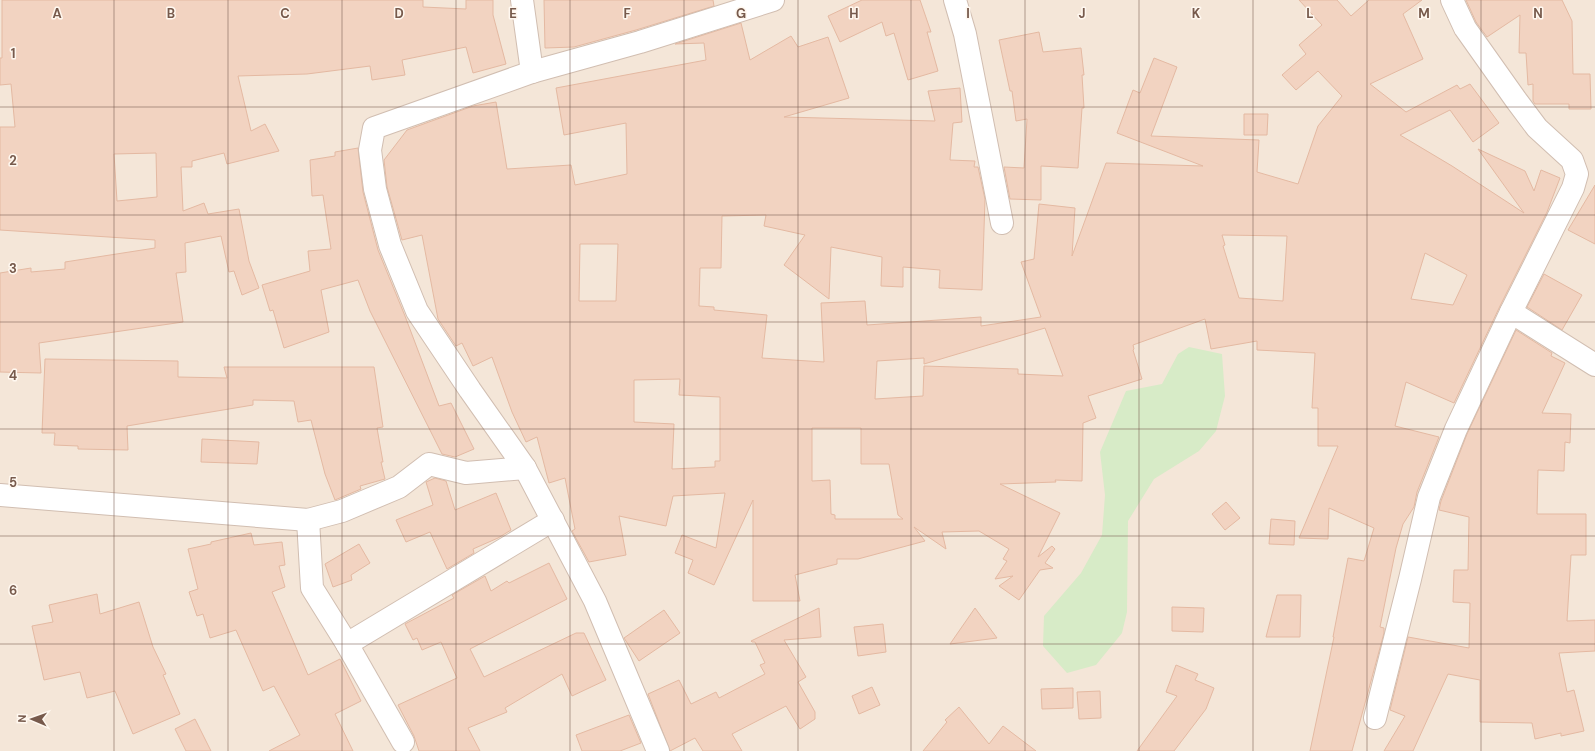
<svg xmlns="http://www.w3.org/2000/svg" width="1595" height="751" font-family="'DM Sans',sans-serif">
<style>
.residential{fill:#f4e6d8}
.green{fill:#d7ebc7}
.building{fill:#f2d3c1;stroke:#e4b9a2;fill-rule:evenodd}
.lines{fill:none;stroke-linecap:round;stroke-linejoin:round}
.minor-casing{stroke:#d1beb1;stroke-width:24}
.minor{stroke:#fff;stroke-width:22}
.grid{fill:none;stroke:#775a4c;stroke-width:1;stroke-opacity:0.55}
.grid-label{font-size:13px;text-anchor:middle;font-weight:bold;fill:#775a4c;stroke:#fff8f0;stroke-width:3;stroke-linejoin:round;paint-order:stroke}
</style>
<rect width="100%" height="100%" fill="#fcf4e9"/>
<rect class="residential" x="0" y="0" width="1595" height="751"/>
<polygon class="green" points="1189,347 1222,354 1225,396 1216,431 1199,451 1154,479 1128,521 1127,612 1122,633 1096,665 1067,673 1043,646 1044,616 1081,573 1102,535 1105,495 1100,452 1126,391 1162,384 1178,354"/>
<g class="building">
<path d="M2,0H423V7L466,9V0H493V15L506,64L473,73L466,47L402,60L405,75L372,80L370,66L307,74L238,76L251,131L265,124L279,151L227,164L224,153L192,161V167H181L183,211L204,203L208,214L239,209L249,261L259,288L242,295L234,271L229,272L221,236L185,243L186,272L176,273L183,322L39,343L41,373L0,372V273L31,268V272L65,269V262L155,248V240L0,230V127H15L11,84L0,85V58H2ZM156,153L157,197L117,201L114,154Z"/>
<polygon points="544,0 713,0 714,6 636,30 574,47 545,48"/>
<polygon points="862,0 920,0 931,32 927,32 938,71 908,80 894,33 886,36 882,22 840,42 828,16"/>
<path d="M1299,0H1337L1351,16L1369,0H1422L1403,14L1423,59L1370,84L1406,112L1457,85L1460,89L1470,84L1499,123L1473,142L1450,110L1400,135L1452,166L1524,213L1478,149L1525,171L1534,191L1541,170L1560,178L1547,212L1500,306L1454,403L1406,382L1395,426L1439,437L1417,492L1414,507L1403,524L1396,548L1380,627L1384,628V633L1352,751H1310L1334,637H1333L1348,558L1364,561L1374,528L1329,508L1328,539L1299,538L1338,446H1318V408H1312L1315,353L1257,350V341L1211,349L1205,319L1133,345L1134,349L1133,350L1142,379L1088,396L1096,418L1083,423L1082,481L1055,480L1056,482L1000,484L1060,513L1038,557L1052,546L1055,549L1045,563L1053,568L1040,570L1019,600L999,586L1013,576L995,579L1007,561L1003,559L1009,549L979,531L942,532L946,549L914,527L925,541L858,559H837V564L795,575L800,601H753V500L714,585L688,573L693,560L675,553L682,535L716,548L725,493L673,496L666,526L619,516L626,555L589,562L572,531L575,529L565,478L549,483L537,437L526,442L512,412L492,357L473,366L462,343L456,346L438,319L422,235L402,240L387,187L384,160L407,130L473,106L496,102L507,169L571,165L575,185L627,174L626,123L564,135L556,88L706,60L704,43L675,44L741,23L750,60L791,36L798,47L828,37L849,98L784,117L935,121L928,91L960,88L962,122L953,123L950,160L975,161L974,167H978L985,199L982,290L939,288L940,270L903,267V287L881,286L882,257L831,247L829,299L784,265L805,235L764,226L766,215L722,216L721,268H700L699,306L714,307V310L767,315L762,358L824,362L821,303L865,301L867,325L981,317V326L1041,317L1021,262L1034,259L1039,204L1075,208L1072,256L1106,163L1203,166L1117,133L1133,90L1140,93L1154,58L1177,67L1151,136L1259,140L1257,172L1298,184L1318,126L1342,96L1318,71L1296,90L1282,75L1306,54L1299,45L1322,25ZM1222,235L1287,236L1283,301L1239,298L1223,246L1225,245ZM580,244H618L616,301H579ZM1425,253L1467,275L1453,305L1411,299ZM1045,328L1063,376L1018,374V369L924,366L923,396L875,399L877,361L924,358V364ZM680,379L679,395L720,397V461H715V467L672,469L674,424L634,422V380ZM812,428H861V464H889L898,515L903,519H835V515L831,514L830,480L812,481Z"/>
<polygon points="1466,0 1562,0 1572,21 1573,74 1590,74 1591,109 1569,109 1569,104 1535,104 1533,101 1533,84 1528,85 1526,53 1519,53 1520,15 1487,37 1476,22"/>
<polygon points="1039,32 1043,52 1081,48 1084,75 1082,75 1084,108 1082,108 1078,168 1041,166 1041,200 1010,199 1004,167 1024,168 1027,119 1016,121 1012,91 1010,91 999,40"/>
<polygon points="1244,114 1268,114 1267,135 1244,135"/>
<polygon points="358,148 363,192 378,250 405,316 439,406 451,403 474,449 455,457 442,454 370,311 358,280 321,290 329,332 284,348 273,310 270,311 262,285 310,271 308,251 331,249 323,195 312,196 310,160 335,156 335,152"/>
<polygon points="1595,185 1595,244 1568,230"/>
<polygon points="1544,274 1582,295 1562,330 1527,307"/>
<polygon points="1516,330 1552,353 1551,356 1565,363 1542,413 1571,414 1570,443 1565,442 1564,471 1538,470 1537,514 1586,514 1586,555 1571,555 1567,621 1595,620 1595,651 1559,653 1567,692 1574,690 1584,731 1561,736 1561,733 1535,739 1532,723 1480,722 1480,680 1448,674 1413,751 1384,751 1405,716 1390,710 1408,637 1469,648 1470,603 1453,602 1454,570 1468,570 1469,517 1439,510 1441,501 1467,434"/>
<polygon points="45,359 178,361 178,377 227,378 224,367 374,367 383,427 377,428 383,462 381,462 385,479 360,486 361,489 335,500 325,474 311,420 298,422 294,401 253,400 253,405 127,426 128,450 78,449 78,446 54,445 55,433 42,433"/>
<polygon points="202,439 259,442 257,464 201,462"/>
<polygon points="435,478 446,481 455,510 496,493 511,530 498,538 473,549 474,553 447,569 430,532 406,542 396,520 433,505 426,482"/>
<polygon points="1226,502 1240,518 1225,530 1212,514"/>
<polygon points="1271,519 1295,521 1294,545 1269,544"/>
<polygon points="251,533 254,545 282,542 285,565 279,566 285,587 272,592 308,675 340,659 361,701 335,714 353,751 269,751 300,735 274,686 263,691 236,630 210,638 203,614 197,616 189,592 198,589 188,549 211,544 211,542"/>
<polygon points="359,544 370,563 351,575 352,580 333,587 325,564"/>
<polygon points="549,563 567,599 470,649 484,677 576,633 584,633 606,680 572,696 562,674 505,708 507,712 468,728 480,751 419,751 414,736 398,705 457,678 441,642 422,650 417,638 413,640 405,624 454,598 452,595 485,576 491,591 507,581 509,583"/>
<polygon points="97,594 100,614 139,602 153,647 166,674 163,675 180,714 133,734 115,691 87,698 80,672 44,680 32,626 53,622 49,605"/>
<polygon points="1277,595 1301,595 1300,637 1266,637"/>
<polygon points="1172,607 1204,608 1203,632 1172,631"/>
<polygon points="819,608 821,637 784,640 806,677 798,682 815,712 815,719 800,729 786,706 732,734 742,751 703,751 695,738 670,751 648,694 679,680 691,704 716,692 719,698 765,674 760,665 765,663 755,642 752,642 751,641"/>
<polygon points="975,608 997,638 950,644"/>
<polygon points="664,610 680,633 639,661 624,638"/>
<polygon points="883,624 886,652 858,656 854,627"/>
<polygon points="1176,665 1198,674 1195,680 1214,688 1206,709 1174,751 1137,751 1177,696 1166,692"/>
<polygon points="872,687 880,705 859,714 852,696"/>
<polygon points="1073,688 1073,708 1042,709 1041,689"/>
<polygon points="1100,691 1101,718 1079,719 1077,692"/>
<polygon points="959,707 989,744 1003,726 1036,751 923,751 947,722 945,720"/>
<polygon points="629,715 641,743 620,751 582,751 576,735"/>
<polygon points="195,719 211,751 186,751 175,729"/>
</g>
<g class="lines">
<defs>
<g id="minor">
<polyline points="522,0 532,72"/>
<polyline points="955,0 965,34 1002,223"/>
<polyline points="1511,312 1595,365"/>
<polyline points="0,495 308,520 342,511 399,487 429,464 466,473 525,468"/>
<polyline points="308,520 312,588 347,644 553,520"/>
<polyline points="347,644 403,742"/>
<polyline points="1375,718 1410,579 1429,497 1456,429 1511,312 1573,188 1577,174 1572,160 1537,128 1516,100 1465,28 1452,0"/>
<polyline points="658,751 595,601 525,468 470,390 417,311 390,245 375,189 370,150 374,128 532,72 640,42 773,0"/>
</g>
</defs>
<use href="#minor" class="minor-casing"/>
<use href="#minor" class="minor"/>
</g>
<path class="grid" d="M114,0V751M228,0V751M342,0V751M456,0V751M570,0V751M684,0V751M798,0V751M911,0V751M1025,0V751M1139,0V751M1253,0V751M1367,0V751M1481,0V751M0,107H1595M0,215H1595M0,322H1595M0,429H1595M0,536H1595M0,644H1595"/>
<g class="grid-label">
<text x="57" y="18">A</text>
<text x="171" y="18">B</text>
<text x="285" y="18">C</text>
<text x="399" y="18">D</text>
<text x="513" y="18">E</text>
<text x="627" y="18">F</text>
<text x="741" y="18">G</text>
<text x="854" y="18">H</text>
<text x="968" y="18">I</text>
<text x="1082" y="18">J</text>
<text x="1196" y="18">K</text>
<text x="1310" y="18">L</text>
<text x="1424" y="18">M</text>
<text x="1538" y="18">N</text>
<text x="13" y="58">1</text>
<text x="13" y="165">2</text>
<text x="13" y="273">3</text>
<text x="13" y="380">4</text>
<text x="13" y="487">5</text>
<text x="13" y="595">6</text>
</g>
<g transform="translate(32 719) rotate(272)" stroke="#fff8f0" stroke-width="3" paint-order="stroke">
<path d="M0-3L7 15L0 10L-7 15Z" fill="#775a4c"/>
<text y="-6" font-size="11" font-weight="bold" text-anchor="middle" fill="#775a4c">N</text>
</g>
</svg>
